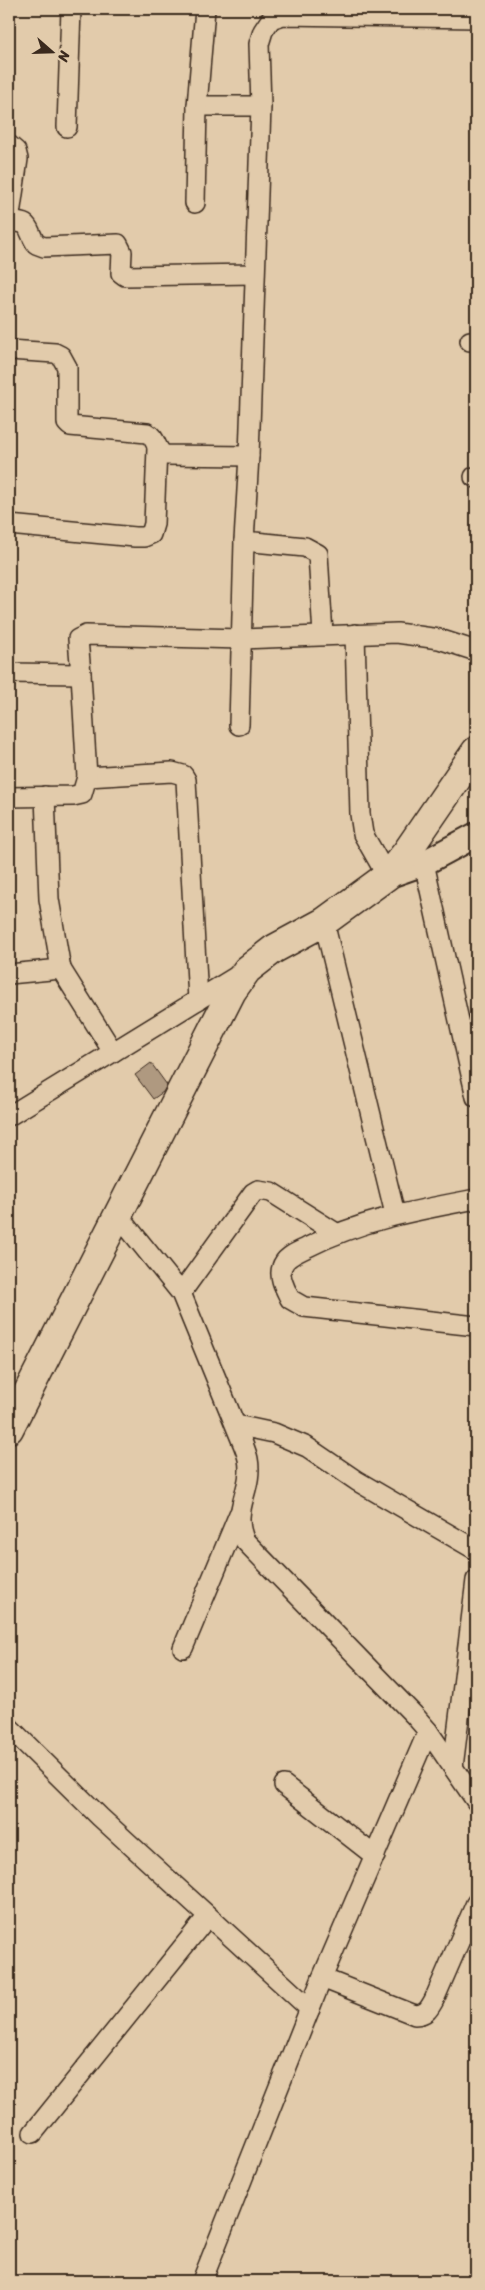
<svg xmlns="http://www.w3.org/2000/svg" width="485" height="2290" font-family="Sriracha,sans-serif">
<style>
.building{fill:#af9980;stroke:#3b2a1e}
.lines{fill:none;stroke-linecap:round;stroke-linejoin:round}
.minor-casing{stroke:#3b2a1e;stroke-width:22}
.major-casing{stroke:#3b2a1e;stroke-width:28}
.highway-casing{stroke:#3b2a1e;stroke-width:31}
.minor{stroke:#e2cbab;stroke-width:19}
.major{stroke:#e2cbab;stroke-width:24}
.highway{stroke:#e2cbab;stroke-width:28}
</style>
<rect width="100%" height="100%" fill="#e2cbab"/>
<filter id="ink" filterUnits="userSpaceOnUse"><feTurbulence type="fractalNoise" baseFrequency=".02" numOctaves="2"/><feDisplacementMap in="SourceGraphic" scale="10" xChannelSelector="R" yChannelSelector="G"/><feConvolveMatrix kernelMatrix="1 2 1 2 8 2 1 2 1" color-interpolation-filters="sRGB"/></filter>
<g filter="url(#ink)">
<polygon class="building" points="151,1063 167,1085 163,1092 153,1099 135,1075"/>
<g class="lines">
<defs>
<g id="minor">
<polyline points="197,106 261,106"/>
<polyline points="67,127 71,9"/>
<polyline points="9,145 16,151 18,159 9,222"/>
<polyline points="195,203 197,106 205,9"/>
<path d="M9,222C32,221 26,228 36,244L44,247L118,244L122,252L121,273L125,276L254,274"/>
<polyline points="470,341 476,341"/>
<path d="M9,350L55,353L61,356L67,367V423L70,426L147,433C157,438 155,449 164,455L249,456"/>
<polyline points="474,477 476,478"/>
<polyline points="9,525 135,537 144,537 151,534 154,524 157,448"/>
<polyline points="355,634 360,814 363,834 387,876"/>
<polyline points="323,635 318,554 305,547 244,541 249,456 261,106 259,44 263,31 271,19 283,15 476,18"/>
<polyline points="9,673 81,674 78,639 86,635 241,639 397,633 439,639 476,651"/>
<polyline points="239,725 244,541"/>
<polyline points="87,777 172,772 183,775 186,780 198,1000"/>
<polyline points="45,796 49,899 61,969"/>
<polyline points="9,797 73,796 82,794 87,777 81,674"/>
<polyline points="424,863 476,1097"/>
<polyline points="324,922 395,1214"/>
<polyline points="9,974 61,969 113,1052"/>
<polyline points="9,1116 240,974"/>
<path d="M476,1199C418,1210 361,1220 308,1247C299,1252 285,1256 282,1267C278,1277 286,1290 290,1299L304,1307L476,1326"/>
<path d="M118,1215L181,1293L243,1444C245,1449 247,1454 248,1459C254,1490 230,1509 245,1541L415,1716L428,1731L476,1801"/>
<polyline points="181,1293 253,1193 258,1190 271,1192 336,1233"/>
<polyline points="236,1425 274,1433 307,1447 357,1481 476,1550"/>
<polyline points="183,1648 239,1514"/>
<polyline points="9,1727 100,1817 310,2009"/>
<polyline points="453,1767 476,1580"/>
<polyline points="284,1785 375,1856"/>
<path d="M322,1978L415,2015C426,2015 429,2009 434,2000L476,1903"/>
<polyline points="33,2133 208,1916"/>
<polyline points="202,2281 322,1978 428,1731"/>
</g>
<polyline id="major" points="387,876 424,863 476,835"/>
<polyline id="highway" points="9,1429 232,991 247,970 274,949 324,922 387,876 406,853 476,751"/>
</defs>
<use href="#minor" class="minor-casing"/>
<use href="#major" class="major-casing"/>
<use href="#highway" class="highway-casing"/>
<use href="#minor" class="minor"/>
<use href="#major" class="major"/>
<use href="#highway" class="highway"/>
</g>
</g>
<rect width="485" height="2290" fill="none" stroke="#e2cbab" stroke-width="30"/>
<rect x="15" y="15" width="455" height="2260" fill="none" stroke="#3b2a1e" stroke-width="2" filter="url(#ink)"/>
<g transform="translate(52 52) rotate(110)" stroke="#e2cbab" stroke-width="4" paint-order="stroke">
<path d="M0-4L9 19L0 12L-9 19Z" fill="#3b2a1e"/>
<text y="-8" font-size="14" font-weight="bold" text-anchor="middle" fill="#3b2a1e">N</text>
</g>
</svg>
